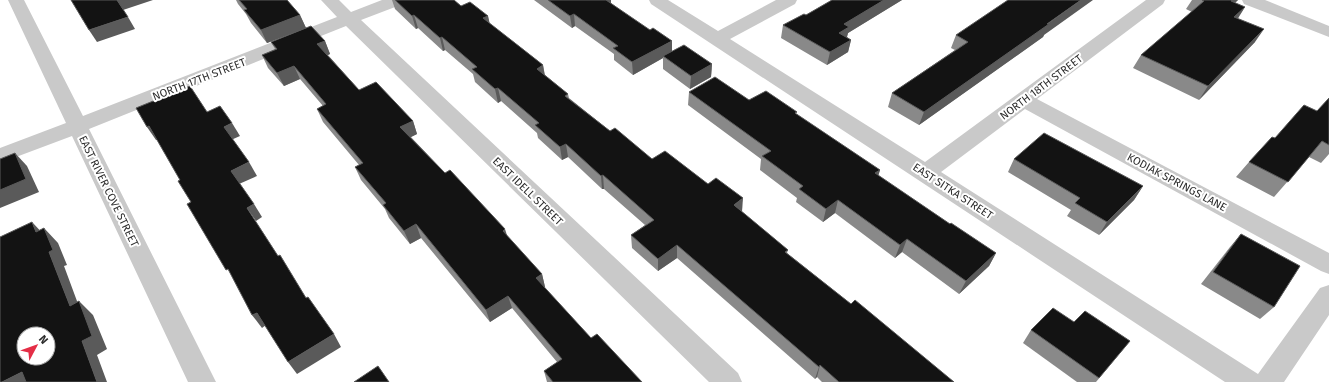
<svg xmlns="http://www.w3.org/2000/svg" width="1329" height="382" font-family="'Fira Sans',sans-serif">
<style>
.lines{fill:none;stroke-linecap:round;stroke-linejoin:round}
.minor{fill:#c9c9c9;fill-rule:evenodd}
.wall{fill:#898989}
.shaded-wall{fill:#5a5a5a}
.building{fill:#131313;stroke:#5a5a5a;fill-rule:evenodd}
.labels{text-anchor:middle;stroke-width:4;stroke-linejoin:round;paint-order:stroke}
.street-label{font-size:11px;fill:#2c2c2c;stroke:#fff}
</style>
<rect width="100%" height="100%" fill="#fff"/>
<g class="lines">
<g class="minor">
<polygon points="8,0 24,0 83,116 337,17 321,0 339,0 351,12 382,0 405,0 403,4 361,20 738,373 742,382 709,382 346,26 89,129 216,382 188,382 72,136 0,163 0,148 66,123"/>
<polygon points="649,0 668,0 718,31 776,0 797,0 795,4 730,39 925,162 1146,0 1165,0 1163,4 1037,99 1329,253 1329,274 1321,271 1025,109 941,172 1258,374 1320,288 1329,285 1329,315 1284,382 1225,382 651,4"/>
<polygon points="1242,0 1265,0 1329,26 1329,37 1244,4"/>
</g>
</g>
<g class="wall">
<polygon points="236,0 287,0 300,15 306,28 267,43 251,23 246,14 238,4"/>
<polygon points="392,0 454,0 461,6 488,16 489,23 543,65 545,75 568,94 569,98 610,131 652,159 742,212 788,250 787,253 851,304 954,382 822,382 817,377 815,379 677,258 658,271 632,248 631,235 645,225 604,189 602,189 568,157 562,160 538,138 537,133 501,101 498,103 475,82 473,74 445,50 443,51 418,28 416,29 395,9"/>
<polygon points="534,0 611,0 611,3 672,51 712,64 711,77 690,89 663,69 663,58 633,75 614,60 614,54 575,26 572,28"/>
<polygon points="832,0 902,0 848,33 847,37 851,40 848,52 827,65 781,38 783,25 806,15"/>
<polygon points="1192,0 1238,0 1235,3 1245,7 1237,18 1255,42 1199,100 1133,68 1141,55 1192,12 1186,9"/>
<polygon points="956,35 1044,35 1043,37 919,125 888,107 892,93 955,50 951,48"/>
<polygon points="325,41 330,54 328,55 359,90 413,121 417,134 411,137 445,173 507,236 542,274 545,287 544,287 591,338 642,382 547,382 544,371 557,362 512,308 490,322 421,238 410,244 389,218 385,209 361,180 355,167 359,165 323,122 317,109 323,106 300,79 284,86 268,68 262,55 275,49 271,42"/>
<polygon points="689,92 797,115 880,170 878,176 950,224 996,253 989,266 959,294 902,252 895,258 835,213 823,222 796,202 797,198 760,170 761,159 688,105"/>
<polygon points="1329,98 1329,154 1321,163 1309,157 1274,197 1236,177 1249,162 1275,138 1317,111"/>
<polygon points="1014,159 1143,186 1134,200 1099,235 1067,216 1071,210 1008,172"/>
<polygon points="1241,234 1274,307 1260,319 1201,284 1230,247"/>
<polygon points="1074,322 1130,341 1096,382 1077,382 1023,343 1031,330"/>
</g>
<g class="shaded-wall">
<polygon points="117,0 153,0 123,10"/>
<polygon points="605,0 611,0 611,9"/>
<polygon points="884,0 902,0 848,33 846,40 839,33 844,24"/>
<polygon points="1081,0 1093,0 1044,35 1043,37 919,125 924,112"/>
<polygon points="1232,0 1238,0 1222,14"/>
<polygon points="1245,7 1237,20 1234,17"/>
<polygon points="574,14 575,26 572,28 570,16"/>
<polygon points="300,15 306,28 267,43 261,30"/>
<polygon points="414,15 418,28 416,29 412,16"/>
<polygon points="488,16 491,29 483,18"/>
<polygon points="128,17 135,29 97,42 89,30"/>
<polygon points="1264,29 1255,42 1199,100 1208,86"/>
<polygon points="442,37 445,50 443,51 440,38"/>
<polygon points="851,40 848,52 827,65 830,52"/>
<polygon points="325,41 330,54 323,57 317,44"/>
<polygon points="672,41 672,53 663,56 663,58 633,75 632,62"/>
<polygon points="712,64 711,77 690,89 691,76"/>
<polygon points="543,65 545,78 537,69"/>
<polygon points="294,66 300,79 284,86 277,73"/>
<polygon points="498,88 501,101 498,103 495,89"/>
<polygon points="413,121 417,134 405,140 400,127"/>
<polygon points="232,123 240,136 231,140 224,127"/>
<polygon points="149,126 158,140 156,140 147,127"/>
<polygon points="566,144 568,157 562,160 560,147"/>
<polygon points="15,153 27,166 39,192 0,208 0,190"/>
<polygon points="249,162 257,176 239,184 231,171"/>
<polygon points="880,170 876,183 875,173"/>
<polygon points="603,175 604,189 602,189 601,176"/>
<polygon points="1143,186 1134,200 1099,235 1107,222"/>
<polygon points="743,198 742,212 734,205"/>
<polygon points="838,200 835,213 823,222 826,209"/>
<polygon points="254,204 262,217 256,221 247,208"/>
<polygon points="32,222 46,237 36,232"/>
<polygon points="416,224 421,238 410,244 404,231"/>
<polygon points="44,228 58,243 67,265 64,266 84,320 70,306 49,252"/>
<polygon points="505,229 509,242 503,231"/>
<polygon points="907,239 902,252 895,258 900,245"/>
<polygon points="677,245 677,258 658,271 658,259"/>
<polygon points="996,253 989,266 959,294 966,281"/>
<polygon points="542,274 545,287 538,291 536,278"/>
<polygon points="508,296 512,308 490,322 486,310"/>
<polygon points="79,301 93,315 107,349 97,355 107,382 97,382 82,341"/>
<polygon points="257,313 266,325 262,328 252,315"/>
<polygon points="334,334 341,347 297,374 288,362"/>
<polygon points="820,365 817,377 815,379 819,367"/>
<polygon points="22,372 36,382 2,382"/>
</g>
<g class="building">
<polygon points="71,0 117,0 128,17 89,30"/>
<polygon points="239,0 287,0 300,15 261,30 244,10 247,9"/>
<polygon points="395,0 454,0 461,6 470,2 488,16 483,18 543,65 537,69 568,94 565,96 610,131 615,128 652,159 665,151 708,184 716,178 743,198 734,205 788,250 785,252 851,304 855,300 954,382 839,382 820,365 819,367 677,245 658,259 631,235 654,220 603,175 601,176 566,144 560,147 535,125 539,123 498,88 495,89 472,69 477,67 442,37 440,38 414,15 412,16"/>
<polygon points="548,0 606,0 650,30 653,28 672,41 632,62 613,48 618,46 574,14 570,16"/>
<polygon points="832,0 884,0 844,24 849,27 839,33 851,40 830,52 783,25 804,14 806,15"/>
<polygon points="1008,0 1081,0 1047,24 1049,24 924,112 892,93 968,42 956,35"/>
<polygon points="1202,0 1232,0 1231,1 1245,7 1234,17 1264,29 1208,86 1141,55 1204,1"/>
<polygon points="311,26 325,41 317,44 359,90 376,82 413,121 400,127 445,173 450,170 505,229 503,231 542,274 536,278 591,338 597,334 642,382 553,382 544,371 562,359 508,296 486,310 416,224 404,231 383,205 386,203 355,167 363,163 317,109 326,104 294,66 277,73 262,55 277,49 271,42"/>
<polygon points="684,45 712,64 691,76 663,56"/>
<polygon points="715,77 749,100 766,91 797,112 795,113 880,170 875,173 950,224 951,223 996,253 966,281 907,239 900,245 838,200 826,209 799,189 803,186 762,156 771,151 689,92"/>
<polygon points="190,86 207,112 220,106 232,123 224,127 249,162 231,171 254,204 247,208 278,256 280,255 306,298 308,297 334,334 288,362 257,313 252,315 228,269 226,270 187,204 191,202 178,181 180,180 149,126 147,127 136,108"/>
<polygon points="1329,98 1329,145 1322,141 1288,182 1249,162 1272,137 1275,138 1304,105 1317,111"/>
<polygon points="1044,133 1143,186 1107,222 1075,203 1080,198 1014,159"/>
<polygon points="15,153 26,179 0,190 0,159"/>
<path d="M32,222L36,232L44,228L53,250L49,252L70,306L79,301L92,336L82,341L97,382H26L22,372L2,382H0V237ZM24,334H48V358H24Z"/>
<polygon points="1241,234 1300,266 1274,307 1213,272"/>
<polygon points="1053,308 1074,322 1085,311 1130,341 1099,378 1031,330"/>
<polygon points="378,366 389,382 354,382"/>
</g>
<g class="labels">
<g class="street-label">
<text transform="translate(199 79) rotate(-21)" y="4">NORTH 17TH STREET</text>
<text transform="translate(1041 87) rotate(-37)" y="4">NORTH 18TH STREET</text>
<text transform="translate(1177 182) rotate(28)" y="4">KODIAK SPRINGS LANE</text>
<text transform="translate(109 191) rotate(64)" y="4">EAST RIVER COVE STREET</text>
<text transform="translate(528 191) rotate(44)" y="4">EAST IDELL STREET</text>
<text transform="translate(953 191) rotate(33)" y="4">EAST SITKA STREET</text>
</g>
</g>
<g transform="translate(36 346) rotate(49)"><circle r="19" fill="#ffffff" stroke="#ababab"/>
<path d="M0-3L7 15L0 10L-7 15Z" fill="#e42e46"/>
<text y="-6" font-size="11" font-weight="bold" text-anchor="middle" fill="#2c2c2c">N</text>
</g>
</svg>
